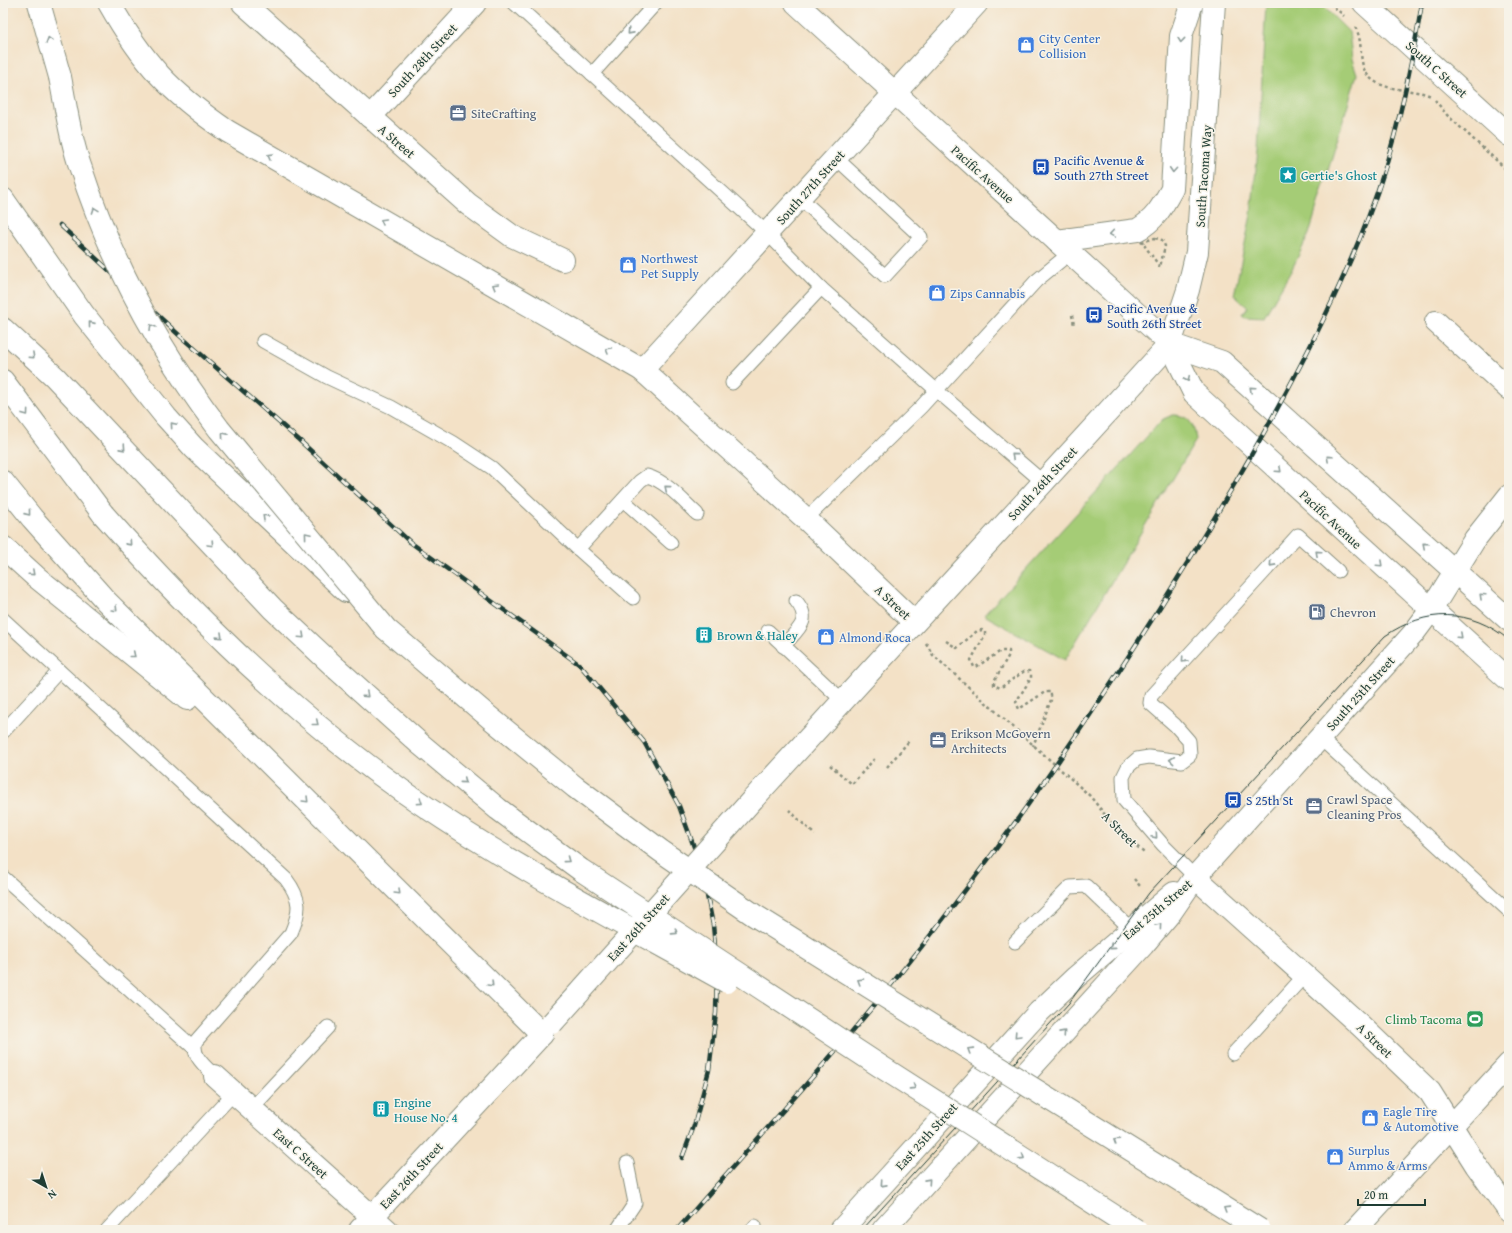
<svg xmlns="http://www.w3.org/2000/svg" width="1512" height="1233" font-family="'Gentium Book Plus',serif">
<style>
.green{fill:#a5cc76;stroke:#628455}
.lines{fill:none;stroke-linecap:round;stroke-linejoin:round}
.service-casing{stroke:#898f7d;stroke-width:15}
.minor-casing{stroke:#898f7d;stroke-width:24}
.tertiary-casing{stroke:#898f7d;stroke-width:24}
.secondary-casing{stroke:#898f7d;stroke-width:24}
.primary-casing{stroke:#898f7d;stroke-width:24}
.motorway-casing{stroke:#898f7d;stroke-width:24}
.path{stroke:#898f7d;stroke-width:2.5;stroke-dasharray:3 3;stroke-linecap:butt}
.service{stroke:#fff;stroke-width:13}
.minor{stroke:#fff;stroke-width:22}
.tertiary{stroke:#fff;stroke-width:22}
.secondary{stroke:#fff;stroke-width:22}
.primary{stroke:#fff;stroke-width:22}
.motorway{stroke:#fff;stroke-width:22}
.tram{stroke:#1f3d34;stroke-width:1}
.rail-casing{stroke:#1f3d34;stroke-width:4.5}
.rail{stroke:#f7f3e8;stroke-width:3;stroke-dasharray:9;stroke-linecap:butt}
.secondary-bridge-casing{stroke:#898f7d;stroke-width:24;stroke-linecap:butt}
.motorway-bridge-casing{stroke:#898f7d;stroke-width:24;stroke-linecap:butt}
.secondary-bridge{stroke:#fff;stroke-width:22}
.motorway-bridge{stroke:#fff;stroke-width:22}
.oneway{stroke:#8f9e9a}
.labels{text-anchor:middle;stroke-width:3;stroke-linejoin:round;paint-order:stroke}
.shop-label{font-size:13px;fill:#366cbe;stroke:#f7f3e8;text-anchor:start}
.street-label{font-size:13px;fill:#1f3d34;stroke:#f7f3e8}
.service-label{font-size:13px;fill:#4e5e75;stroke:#f7f3e8;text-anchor:start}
.transit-label{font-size:13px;fill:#164399;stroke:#f7f3e8;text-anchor:start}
.culture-label{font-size:13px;fill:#0d838f;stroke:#f7f3e8;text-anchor:start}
.leisure-label{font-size:13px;fill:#27864d;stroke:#f7f3e8;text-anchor:end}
</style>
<rect width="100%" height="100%" fill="#f7f3e8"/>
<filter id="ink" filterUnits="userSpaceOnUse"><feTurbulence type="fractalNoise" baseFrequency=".025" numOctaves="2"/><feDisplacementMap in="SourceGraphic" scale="8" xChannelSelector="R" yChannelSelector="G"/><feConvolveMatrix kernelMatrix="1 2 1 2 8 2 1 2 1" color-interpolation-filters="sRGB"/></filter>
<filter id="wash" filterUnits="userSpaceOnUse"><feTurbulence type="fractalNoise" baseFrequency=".012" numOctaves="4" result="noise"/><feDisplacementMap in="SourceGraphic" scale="16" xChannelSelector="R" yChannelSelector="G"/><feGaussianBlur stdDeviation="0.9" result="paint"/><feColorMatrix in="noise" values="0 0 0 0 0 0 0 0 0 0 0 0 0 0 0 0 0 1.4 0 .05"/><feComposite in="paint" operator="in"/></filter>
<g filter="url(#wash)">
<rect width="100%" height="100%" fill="#f3e1c6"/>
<g class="green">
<polygon points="1266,3 1320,3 1349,32 1352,59 1357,74 1309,234 1291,271 1264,317 1245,316 1242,314 1247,307 1234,295 1251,215 1258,151"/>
<path d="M1173,415C1189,415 1194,424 1196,440L1065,660L984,615L1163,419Z"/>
</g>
</g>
<g filter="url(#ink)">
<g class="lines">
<defs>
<g id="service">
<polyline points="514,3 767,233 821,288 936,390 1043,482"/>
<polyline points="592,74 656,3"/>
<polyline points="800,198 885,276 921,237 836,158"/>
<path d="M263,341L327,377L391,407L454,443L492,468L578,549L640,481L647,476C666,481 683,501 697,514"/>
<polyline points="732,383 821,288"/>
<polyline points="623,500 671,543"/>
<polyline points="806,519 921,407 1036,281 1070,253"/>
<polyline points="578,549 633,598"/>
<path d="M3,619L286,879C301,899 301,910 291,933L196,1041C191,1056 205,1066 215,1076"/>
<polyline points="768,631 843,701"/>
<path d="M783,646C797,630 813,621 796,601"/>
<polyline points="3,732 59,671"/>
<polyline points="1320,738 1509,911"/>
<polyline points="3,877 194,1048"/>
<polyline points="1195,877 1163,845 1124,800 1123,777 1128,767 1137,759 1149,757 1182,761 1190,755 1189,741 1175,725 1150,703 1151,696 1298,535 1338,571"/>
<polyline points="1015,942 1070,887 1086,886 1132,930"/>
<polyline points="1233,1054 1305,975"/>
<polyline points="251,1109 328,1027"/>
<polyline points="107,1230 234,1093"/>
<polyline points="617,1230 635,1203 627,1163"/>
<polyline points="752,1230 755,1226"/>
</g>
<g id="minor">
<polyline points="243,3 468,204 512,236 563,260"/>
<polyline points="370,117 475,3"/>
<polyline points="1436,322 1509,389"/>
<polyline points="215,1076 387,1230"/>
</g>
<g id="tertiary">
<polyline points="1364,3 1509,135"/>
<polyline points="914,622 806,519 642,370 977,3"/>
<polyline points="1195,877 1361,1026 1430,1092 1476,1165 1509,1211"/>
<polyline points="360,1230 542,1034"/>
<polyline points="841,1230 1039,1012 1076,977 1174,893"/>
<polyline points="883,1230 1143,945 1171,912 1195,877 1413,634 1431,610 1475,539 1509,496"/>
</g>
<g id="secondary">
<path d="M1057,241L1137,230C1155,220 1162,207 1172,189L1181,36L1192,3"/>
<polyline points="753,799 1170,344 1188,290 1197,252 1214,3"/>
<polyline points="1355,1230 1509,1064"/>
</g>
<g id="primary">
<polyline points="796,3 1170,344 1194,393 1509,680"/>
<polyline points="1170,344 1222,362 1509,620"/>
</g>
<g id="motorway">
<polyline points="39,3 60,77"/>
<path d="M109,3C143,63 170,92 227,131L642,370"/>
<polyline points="3,199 84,315 166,417 194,448 346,591"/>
<polyline points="3,329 55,377 273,609 337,669"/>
<polyline points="3,381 103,514"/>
<polyline points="3,482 32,518 106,601 542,1034"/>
<polyline points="3,547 35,576 187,699"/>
</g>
</defs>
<use href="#service" class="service-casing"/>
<use href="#minor" class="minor-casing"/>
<use href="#tertiary" class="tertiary-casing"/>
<use href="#secondary" class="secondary-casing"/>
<use href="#primary" class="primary-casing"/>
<use href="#motorway" class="motorway-casing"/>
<g class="path">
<polyline points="1330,3 1344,16"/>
<path d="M1355,27C1363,40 1359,56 1364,69C1375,94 1412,87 1431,96"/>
<polyline points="1435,100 1447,115 1509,172"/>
<polygon points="1155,238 1162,240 1165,246 1160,267 1142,242"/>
<polyline points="1072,315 1074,325"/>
<polyline points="946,641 957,648 977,631 982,630 985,632 985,635 971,660 974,667 976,667 1001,651 1009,651 1009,655 994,681 994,685 1000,688 1023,672 1029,671 1031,674 1031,678 1016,702 1019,709 1045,692 1051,692 1051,700 1033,746"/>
<polyline points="926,643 933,655 1090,796 1110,821 1144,853"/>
<polyline points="830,765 852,784 876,757"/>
<polyline points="887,767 909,741"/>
<polyline points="789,810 815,835"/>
<polyline points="1134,879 1140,886"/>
</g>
<use href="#service" class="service"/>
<use href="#minor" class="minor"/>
<use href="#tertiary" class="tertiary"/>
<use href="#secondary" class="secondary"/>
<use href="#primary" class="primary"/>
<use href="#motorway" class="motorway"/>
<path class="tram" d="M862,1230L1069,1003L1149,893L1385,636C1426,608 1470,608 1509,640"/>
<defs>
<g id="rail">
<polyline points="60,225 179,335 299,440 410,542 580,665 644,742 679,806 701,866 713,925 717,967 716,1013 709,1070 694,1126 682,1158"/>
<path d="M677,1230C754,1142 834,1056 907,965C1012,834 1107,695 1194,552C1258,446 1325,330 1369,215C1395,147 1410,74 1422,3"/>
</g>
</defs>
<use href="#rail" class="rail-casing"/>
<use href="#rail" class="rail"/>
<defs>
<polyline id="secondary-bridge" points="552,1023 753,799"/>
<g id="motorway-bridge">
<path d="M60,77C66,107 70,138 80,166C111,261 159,350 219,429L386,629L489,717L575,787L661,851L754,915L1260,1230"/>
<path d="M103,514C193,616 292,713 404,792C506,863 618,921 727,982"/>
<polyline points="337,669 419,743 498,809 581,870 880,1066 1136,1230"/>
</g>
</defs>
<use href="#secondary-bridge" class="secondary-bridge-casing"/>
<use href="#motorway-bridge" class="motorway-bridge-casing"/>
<use href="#secondary-bridge" class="secondary-bridge"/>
<use href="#motorway-bridge" class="motorway-bridge"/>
</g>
<defs><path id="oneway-chevron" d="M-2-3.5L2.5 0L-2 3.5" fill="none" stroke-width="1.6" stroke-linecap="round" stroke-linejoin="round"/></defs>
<g class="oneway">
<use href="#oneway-chevron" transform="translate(630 32) rotate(132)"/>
<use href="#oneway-chevron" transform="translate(49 40) rotate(-107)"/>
<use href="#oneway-chevron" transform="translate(1181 40) rotate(96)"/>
<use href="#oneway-chevron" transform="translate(270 156) rotate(-150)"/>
<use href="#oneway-chevron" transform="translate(1173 170) rotate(94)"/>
<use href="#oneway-chevron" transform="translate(95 210) rotate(-110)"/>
<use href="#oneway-chevron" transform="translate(383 221) rotate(-150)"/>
<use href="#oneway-chevron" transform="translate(1112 234) rotate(171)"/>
<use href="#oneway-chevron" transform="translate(495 286) rotate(-150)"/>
<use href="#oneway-chevron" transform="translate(91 324) rotate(-129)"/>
<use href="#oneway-chevron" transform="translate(152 327) rotate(-121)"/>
<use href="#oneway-chevron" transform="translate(608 350) rotate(-150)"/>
<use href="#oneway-chevron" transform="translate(32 356) rotate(43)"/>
<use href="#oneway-chevron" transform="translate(1187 379) rotate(64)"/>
<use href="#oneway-chevron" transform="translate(1252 389) rotate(-138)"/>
<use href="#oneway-chevron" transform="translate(26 413) rotate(54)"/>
<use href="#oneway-chevron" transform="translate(173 425) rotate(-131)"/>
<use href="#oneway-chevron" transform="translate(224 435) rotate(-130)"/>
<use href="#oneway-chevron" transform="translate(123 448) rotate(48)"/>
<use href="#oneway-chevron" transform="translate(1014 456) rotate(-139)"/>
<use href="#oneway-chevron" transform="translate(1329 458) rotate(-138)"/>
<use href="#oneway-chevron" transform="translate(1279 470) rotate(42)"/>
<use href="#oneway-chevron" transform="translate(667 488) rotate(-140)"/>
<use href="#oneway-chevron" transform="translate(28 513) rotate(51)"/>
<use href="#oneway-chevron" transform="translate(265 517) rotate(-136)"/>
<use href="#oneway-chevron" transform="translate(307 535) rotate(-130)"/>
<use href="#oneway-chevron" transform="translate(129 543) rotate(48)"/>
<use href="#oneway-chevron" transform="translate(211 544) rotate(47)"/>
<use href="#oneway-chevron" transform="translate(1425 545) rotate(-139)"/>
<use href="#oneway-chevron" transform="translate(1318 553) rotate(-138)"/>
<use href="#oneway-chevron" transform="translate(1272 564) rotate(132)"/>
<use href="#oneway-chevron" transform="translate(1380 564) rotate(43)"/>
<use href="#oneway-chevron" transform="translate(32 573) rotate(42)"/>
<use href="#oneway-chevron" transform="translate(1482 596) rotate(-137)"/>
<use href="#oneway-chevron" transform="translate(115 609) rotate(45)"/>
<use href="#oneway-chevron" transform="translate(220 636) rotate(44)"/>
<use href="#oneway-chevron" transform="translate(302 636) rotate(43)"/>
<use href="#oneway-chevron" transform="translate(1460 636) rotate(42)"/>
<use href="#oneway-chevron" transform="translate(133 655) rotate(39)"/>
<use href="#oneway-chevron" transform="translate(1184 660) rotate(132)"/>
<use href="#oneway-chevron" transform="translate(366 695) rotate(42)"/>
<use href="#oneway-chevron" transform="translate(316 723) rotate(39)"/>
<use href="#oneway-chevron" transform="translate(1172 760) rotate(-174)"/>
<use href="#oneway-chevron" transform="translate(464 781) rotate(40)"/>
<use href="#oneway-chevron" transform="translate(306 800) rotate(45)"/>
<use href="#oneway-chevron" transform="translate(420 802) rotate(34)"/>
<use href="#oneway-chevron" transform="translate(1155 836) rotate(49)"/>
<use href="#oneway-chevron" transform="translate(567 860) rotate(36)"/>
<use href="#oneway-chevron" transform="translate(398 892) rotate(45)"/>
<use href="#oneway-chevron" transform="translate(1159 926) rotate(-50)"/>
<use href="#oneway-chevron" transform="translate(675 932) rotate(33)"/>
<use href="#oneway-chevron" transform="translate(1112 947) rotate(139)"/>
<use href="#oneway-chevron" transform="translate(860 981) rotate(-148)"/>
<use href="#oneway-chevron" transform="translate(491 984) rotate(45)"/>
<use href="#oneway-chevron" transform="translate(1063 1033) rotate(-48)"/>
<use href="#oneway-chevron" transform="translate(1017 1035) rotate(133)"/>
<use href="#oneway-chevron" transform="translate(970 1050) rotate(-148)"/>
<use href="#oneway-chevron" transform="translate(913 1087) rotate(33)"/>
<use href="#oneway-chevron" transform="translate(1116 1141) rotate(-148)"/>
<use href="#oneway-chevron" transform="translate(1022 1157) rotate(33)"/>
<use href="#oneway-chevron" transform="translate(928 1181) rotate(-48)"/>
<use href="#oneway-chevron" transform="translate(883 1184) rotate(132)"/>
<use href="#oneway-chevron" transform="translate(1226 1209) rotate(-148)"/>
</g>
</g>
<defs>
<symbol id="shop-square" viewBox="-11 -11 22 22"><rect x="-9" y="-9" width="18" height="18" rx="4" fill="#3f7fe0" stroke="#f7f3e8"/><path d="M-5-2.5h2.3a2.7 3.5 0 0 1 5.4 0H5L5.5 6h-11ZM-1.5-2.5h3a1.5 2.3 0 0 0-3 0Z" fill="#fff"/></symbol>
<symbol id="office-square" viewBox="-11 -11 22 22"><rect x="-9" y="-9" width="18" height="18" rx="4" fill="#5c6f8a" stroke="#f7f3e8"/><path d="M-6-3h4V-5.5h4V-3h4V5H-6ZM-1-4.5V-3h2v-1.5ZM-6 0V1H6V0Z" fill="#fff"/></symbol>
<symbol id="bus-square" viewBox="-11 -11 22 22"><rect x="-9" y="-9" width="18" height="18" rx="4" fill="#1a4fb4" stroke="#f7f3e8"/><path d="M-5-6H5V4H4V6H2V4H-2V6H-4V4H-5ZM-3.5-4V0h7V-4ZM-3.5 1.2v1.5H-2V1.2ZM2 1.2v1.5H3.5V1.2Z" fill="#fff"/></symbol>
<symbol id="sight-square" viewBox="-11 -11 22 22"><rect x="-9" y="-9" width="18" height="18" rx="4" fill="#0f9aa8" stroke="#f7f3e8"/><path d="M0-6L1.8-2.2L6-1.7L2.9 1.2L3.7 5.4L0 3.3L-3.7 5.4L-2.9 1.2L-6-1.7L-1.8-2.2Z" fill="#fff"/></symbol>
<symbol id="fuel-square" viewBox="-11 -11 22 22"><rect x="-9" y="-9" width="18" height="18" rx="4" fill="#5c6f8a" stroke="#f7f3e8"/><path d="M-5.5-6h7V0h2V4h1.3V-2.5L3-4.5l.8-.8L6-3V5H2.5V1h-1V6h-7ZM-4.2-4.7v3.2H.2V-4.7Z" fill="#fff"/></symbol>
<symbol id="building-square" viewBox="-11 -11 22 22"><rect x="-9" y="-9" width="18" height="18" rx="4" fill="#0f9aa8" stroke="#f7f3e8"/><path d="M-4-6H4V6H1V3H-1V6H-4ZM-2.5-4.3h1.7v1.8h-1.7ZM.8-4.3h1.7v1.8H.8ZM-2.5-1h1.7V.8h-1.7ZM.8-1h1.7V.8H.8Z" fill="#fff"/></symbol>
<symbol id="stadium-square" viewBox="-11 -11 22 22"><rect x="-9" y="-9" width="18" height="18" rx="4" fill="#2e9e5b" stroke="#f7f3e8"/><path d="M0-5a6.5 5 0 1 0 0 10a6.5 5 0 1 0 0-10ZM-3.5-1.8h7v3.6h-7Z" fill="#fff"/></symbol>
</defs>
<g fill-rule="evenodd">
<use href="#shop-square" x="1016" y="35" width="20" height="20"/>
<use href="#office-square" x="448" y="103" width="20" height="20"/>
<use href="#bus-square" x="1031" y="157" width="20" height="20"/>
<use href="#sight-square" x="1278" y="165" width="20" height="20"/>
<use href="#shop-square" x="618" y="255" width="20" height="20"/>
<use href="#shop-square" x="927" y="283" width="20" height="20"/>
<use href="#bus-square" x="1084" y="305" width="20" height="20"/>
<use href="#fuel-square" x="1307" y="602" width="20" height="20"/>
<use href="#building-square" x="694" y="625" width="20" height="20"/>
<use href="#shop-square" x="816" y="627" width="20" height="20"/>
<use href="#office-square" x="928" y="730" width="20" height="20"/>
<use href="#bus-square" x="1223" y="790" width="20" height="20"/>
<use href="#office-square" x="1304" y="796" width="20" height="20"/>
<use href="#stadium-square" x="1465" y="1009" width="20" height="20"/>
<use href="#building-square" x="371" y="1099" width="20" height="20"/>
<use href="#shop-square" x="1360" y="1108" width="20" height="20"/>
<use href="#shop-square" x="1325" y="1147" width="20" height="20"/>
</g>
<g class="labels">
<g class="shop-label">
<text x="1039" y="43">City Center<tspan x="1039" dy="15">Collision</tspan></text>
<text x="641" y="263">Northwest<tspan x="641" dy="15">Pet Supply</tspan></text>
<text x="950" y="298">Zips Cannabis</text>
<text x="839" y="642">Almond Roca</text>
<text x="1383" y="1116">Eagle Tire<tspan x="1383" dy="15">&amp; Automotive</tspan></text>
<text x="1348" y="1155">Surplus<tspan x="1348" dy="15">Ammo &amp; Arms</tspan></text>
</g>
<g class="street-label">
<text transform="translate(422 60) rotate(-47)" y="5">South 28th Street</text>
<text transform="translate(1437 69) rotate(42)" y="5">South C Street</text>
<text transform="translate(397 141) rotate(41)" y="5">A Street</text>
<text transform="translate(983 174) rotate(42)" y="5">Pacific Avenue</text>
<text transform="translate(1203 176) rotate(-86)" y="5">South Tacoma Way</text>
<text transform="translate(810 187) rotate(-48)" y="5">South 27th Street</text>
<text transform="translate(1042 483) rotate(-47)" y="5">South 26th Street</text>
<text transform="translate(1331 519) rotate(43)" y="5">Pacific Avenue</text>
<text transform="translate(893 602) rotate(43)" y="5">A Street</text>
<text transform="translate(1360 693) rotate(-48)" y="5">South 25th Street</text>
<text transform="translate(1120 829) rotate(45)" y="5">A Street</text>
<text transform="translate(1157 909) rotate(-40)" y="5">East 25th Street</text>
<text transform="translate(638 927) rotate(-48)" y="5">East 26th Street</text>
<text transform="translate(1375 1040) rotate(44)" y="5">A Street</text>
<text transform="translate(926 1136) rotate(-48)" y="5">East 25th Street</text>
<text transform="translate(301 1153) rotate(42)" y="5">East C Street</text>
<text transform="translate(411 1175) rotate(-47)" y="5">East 26th Street</text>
</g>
<g class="service-label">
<text x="471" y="118">SiteCrafting</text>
<text x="1330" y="617">Chevron</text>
<text x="951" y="738">Erikson McGovern<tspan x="951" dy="15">Architects</tspan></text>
<text x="1327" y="804">Crawl Space<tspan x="1327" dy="15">Cleaning Pros</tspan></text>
</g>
<g class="transit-label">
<text x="1054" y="165">Pacific Avenue &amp;<tspan x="1054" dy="15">South 27th Street</tspan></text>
<text x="1107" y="313">Pacific Avenue &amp;<tspan x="1107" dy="15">South 26th Street</tspan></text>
<text x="1246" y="805">S 25th St</text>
</g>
<g class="culture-label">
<text x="1301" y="180">Gertie's Ghost</text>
<text x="717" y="640">Brown &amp; Haley</text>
<text x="394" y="1107">Engine<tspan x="394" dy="15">House No. 4</tspan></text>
</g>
<g class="leisure-label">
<text x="1462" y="1024">Climb Tacoma</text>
</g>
</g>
<rect width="1512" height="1233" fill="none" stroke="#f7f3e8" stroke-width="16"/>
<g transform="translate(46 1187) rotate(141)" stroke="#f7f3e8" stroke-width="3" paint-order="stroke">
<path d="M0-3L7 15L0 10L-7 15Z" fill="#1f3d34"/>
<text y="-6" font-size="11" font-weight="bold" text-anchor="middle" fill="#1f3d34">N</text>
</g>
<path d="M1358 1199v6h67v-6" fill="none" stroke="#1f3d34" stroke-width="2"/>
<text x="1364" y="1199" font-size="12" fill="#1f3d34" stroke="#f7f3e8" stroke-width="3" paint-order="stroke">20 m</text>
</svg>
